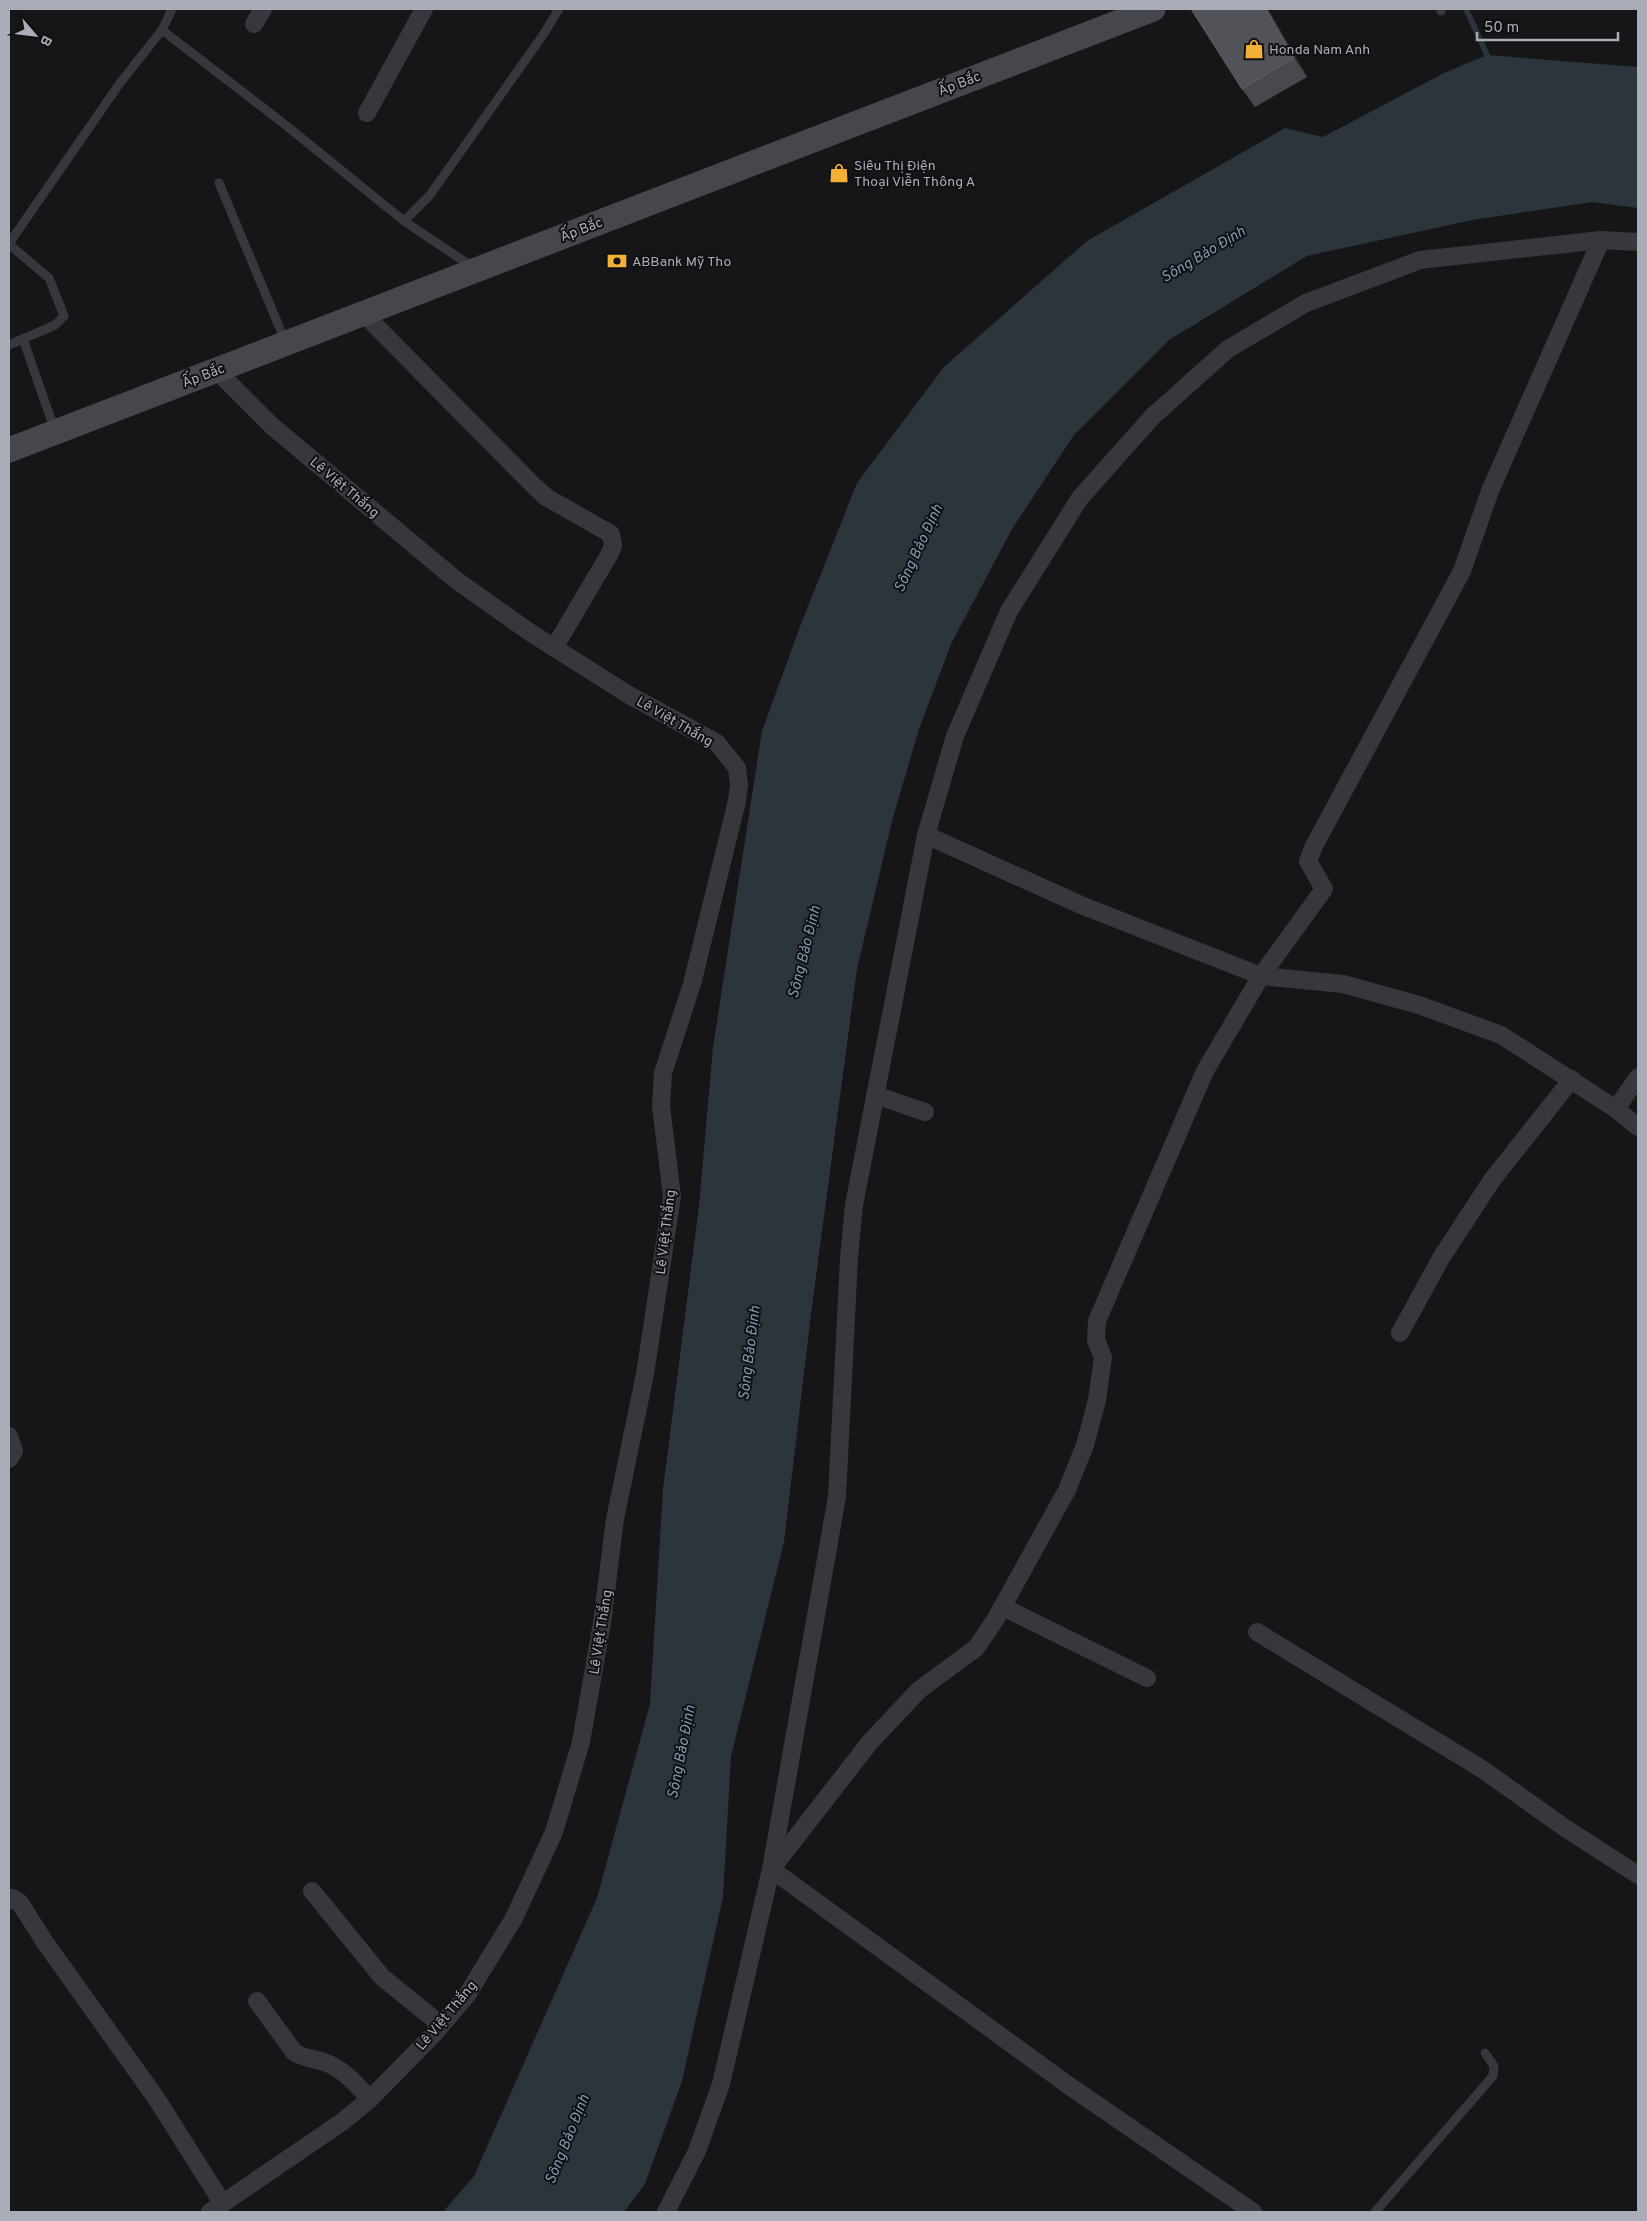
<svg xmlns="http://www.w3.org/2000/svg" width="1647" height="2221" font-family="Overpass,sans-serif">
<style>
.water{fill:#2c353c}
.lines{fill:none;stroke-linecap:round;stroke-linejoin:round}
.stream{stroke:#2c353c;stroke-width:5.5}
.lane{stroke:#37383d;stroke-width:9}
.street{stroke:#37383d;stroke-width:18}
.secondary{stroke:#45474d;stroke-width:25}
.wall{fill:#47494d}
.shaded-wall{fill:#2f3033}
.building{fill:#525359;stroke:#5f6168}
.labels{text-anchor:middle;stroke-width:4;stroke-linejoin:round;paint-order:stroke}
.poi-label{font-size:14px;fill:#a8adb8;stroke:#111113;text-anchor:start}
.street-label{font-size:14px;fill:#a8adb8;stroke:#111113}
.water-label{font-size:15px;font-style:italic;fill:#7f9bb3;stroke:#111113}
</style>
<rect width="100%" height="100%" fill="#161618"/>
<polygon class="water" points="1487,55 1638,67 1638,208 1592,202 1472,220 1307,256 1169,340 1074,435 1012,529 951,644 919,729 892,821 857,969 811,1314 784,1542 731,1756 723,1897 682,2081 645,2184 624,2212 443,2212 474,2176 597,1898 650,1704 663,1489 699,1206 713,1047 762,731 801,624 857,483 944,367 1087,241 1285,128 1323,137 1444,73"/>
<g class="lines">
<polyline class="stream" points="1466,9 1487,55 1488,62"/>
<g class="lane">
<polyline points="1441,11 1441,9"/>
<polyline points="162,30 172,9"/>
<polyline points="219,183 286,343"/>
<polyline points="404,221 430,195 543,35 559,9"/>
<polyline points="23,339 55,431"/>
<polyline points="9,345 55,325 64,316 49,278 11,246 10,242 120,83 162,30 283,123 404,221 474,268"/>
<polyline points="1375,2212 1493,2076 1494,2066 1485,2053"/>
</g>
<g class="street">
<polyline points="254,24 263,9"/>
<polyline points="367,113 424,9"/>
<polyline points="363,313 535,487 546,497 611,534 613,546 609,555 554,648"/>
<polyline points="926,835 1081,905 1261,976 1343,984 1419,1005 1501,1035 1616,1109 1638,1127"/>
<polyline points="875,1095 925,1112"/>
<polyline points="1616,1109 1638,1077"/>
<polyline points="1400,1333 1441,1258 1492,1180 1572,1079"/>
<polyline points="9,1436 14,1451 9,1459"/>
<polyline points="1003,1607 1147,1678"/>
<polyline points="1257,1632 1482,1769 1565,1828 1638,1875"/>
<polyline points="773,1867 870,1742 919,1690 976,1648 995,1620 1067,1490 1085,1445 1097,1400 1103,1357 1096,1340 1097,1321 1205,1071 1261,976 1324,889 1308,861 1314,846 1462,571 1490,491 1601,240"/>
<polyline points="771,1869 1068,2085 1253,2212"/>
<polyline points="312,1891 382,1977 441,2025"/>
<polyline points="9,1901 12,1898 20,1903 44,1941 156,2098 223,2204"/>
<path d="M257,2001L294,2052C304,2059 314,2058 324,2062C344,2069 356,2084 370,2099"/>
<polyline points="210,2212 342,2122 370,2099 433,2035 467,1995 514,1918 554,1832 581,1742 602,1623 615,1519 645,1374 672,1196 661,1106 663,1073 692,984 737,801 739,785 737,768 717,743 629,695 531,633 456,580 272,426 216,370"/>
<polyline points="666,2212 697,2151 721,2084 771,1869 837,1497 849,1258 854,1205 926,835 955,736 1009,611 1080,498 1153,416 1228,349 1306,303 1420,260 1601,240 1638,242"/>
</g>
<polyline class="secondary" points="9,450 1153,9"/>
</g>
<polygon class="wall" points="1268,9 1307,77 1255,107 1242,89"/>
<polygon class="shaded-wall" points="1266,9 1268,9 1307,77 1294,58"/>
<polygon class="building" points="1191,9 1266,9 1294,58 1242,89"/>
<defs>
<symbol id="shop-bare" viewBox="-9 -9 18 18"><path d="M-5-2.5h2.3a2.7 3.5 0 0 1 5.4 0H5L5.5 6h-11ZM-1.5-2.5h3a1.5 2.3 0 0 0-3 0Z" fill="#f2b134" stroke="#111113" stroke-width="2.5" paint-order="stroke"/></symbol>
<symbol id="bank-bare" viewBox="-9 -9 18 18"><path d="M-6-4H6V4H-6ZM0-2.3a2.3 2.3 0 1 0 0 4.6a2.3 2.3 0 1 0 0-4.6Z" fill="#f2b134" stroke="#111113" stroke-width="2.5" paint-order="stroke"/></symbol>
</defs>
<g fill-rule="evenodd">
<use href="#shop-bare" x="1240" y="35" width="28" height="28"/>
<use href="#shop-bare" x="825" y="159" width="28" height="28"/>
<use href="#bank-bare" x="603" y="247" width="28" height="28"/>
</g>
<g class="labels">
<g class="poi-label">
<text x="1269" y="54">Honda Nam Anh</text>
<text x="854" y="170">Siêu Thị Điện<tspan x="854" dy="16">Thoại Viễn Thông A</tspan></text>
<text x="632" y="266">ABBank Mỹ Tho</text>
</g>
<g class="street-label">
<text transform="translate(959 83) rotate(-21)" y="5">Ấp Bắc</text>
<text transform="translate(581 229) rotate(-21)" y="5">Ấp Bắc</text>
<text transform="translate(203 375) rotate(-21)" y="5">Ấp Bắc</text>
<text transform="translate(345 487) rotate(40)" y="5">Lê Việt Thắng</text>
<text transform="translate(675 721) rotate(30)" y="5">Lê Việt Thắng</text>
<text transform="translate(665 1232) rotate(-83)" y="5">Lê Việt Thắng</text>
<text transform="translate(600 1632) rotate(-81)" y="5">Lê Việt Thắng</text>
<text transform="translate(446 2015) rotate(-50)" y="5">Lê Việt Thắng</text>
</g>
<g class="water-label">
<text transform="translate(1203 254) rotate(-31)" y="5">Sông Bảo Định</text>
<text transform="translate(918 548) rotate(-65)" y="5">Sông Bảo Định</text>
<text transform="translate(804 952) rotate(-76)" y="5">Sông Bảo Định</text>
<text transform="translate(749 1353) rotate(-83)" y="5">Sông Bảo Định</text>
<text transform="translate(681 1752) rotate(-79)" y="5">Sông Bảo Định</text>
<text transform="translate(567 2139) rotate(-68)" y="5">Sông Bảo Định</text>
</g>
</g>
<rect width="1647" height="2221" fill="none" stroke="#a8adb8" stroke-width="20"/>
<g transform="translate(35 35) rotate(118)" stroke="#111113" stroke-width="4" paint-order="stroke">
<path d="M0-4L9 19L0 12L-9 19Z" fill="#a8adb8"/>
<text y="-8" font-size="14" font-weight="bold" text-anchor="middle" fill="#a8adb8">B</text>
</g>
<path d="M1477 32v8h141v-8" fill="none" stroke="#a8adb8" stroke-width="2.5"/>
<text x="1484" y="32" font-size="15" fill="#a8adb8" stroke="#111113" stroke-width="4" paint-order="stroke">50 m</text>
</svg>
